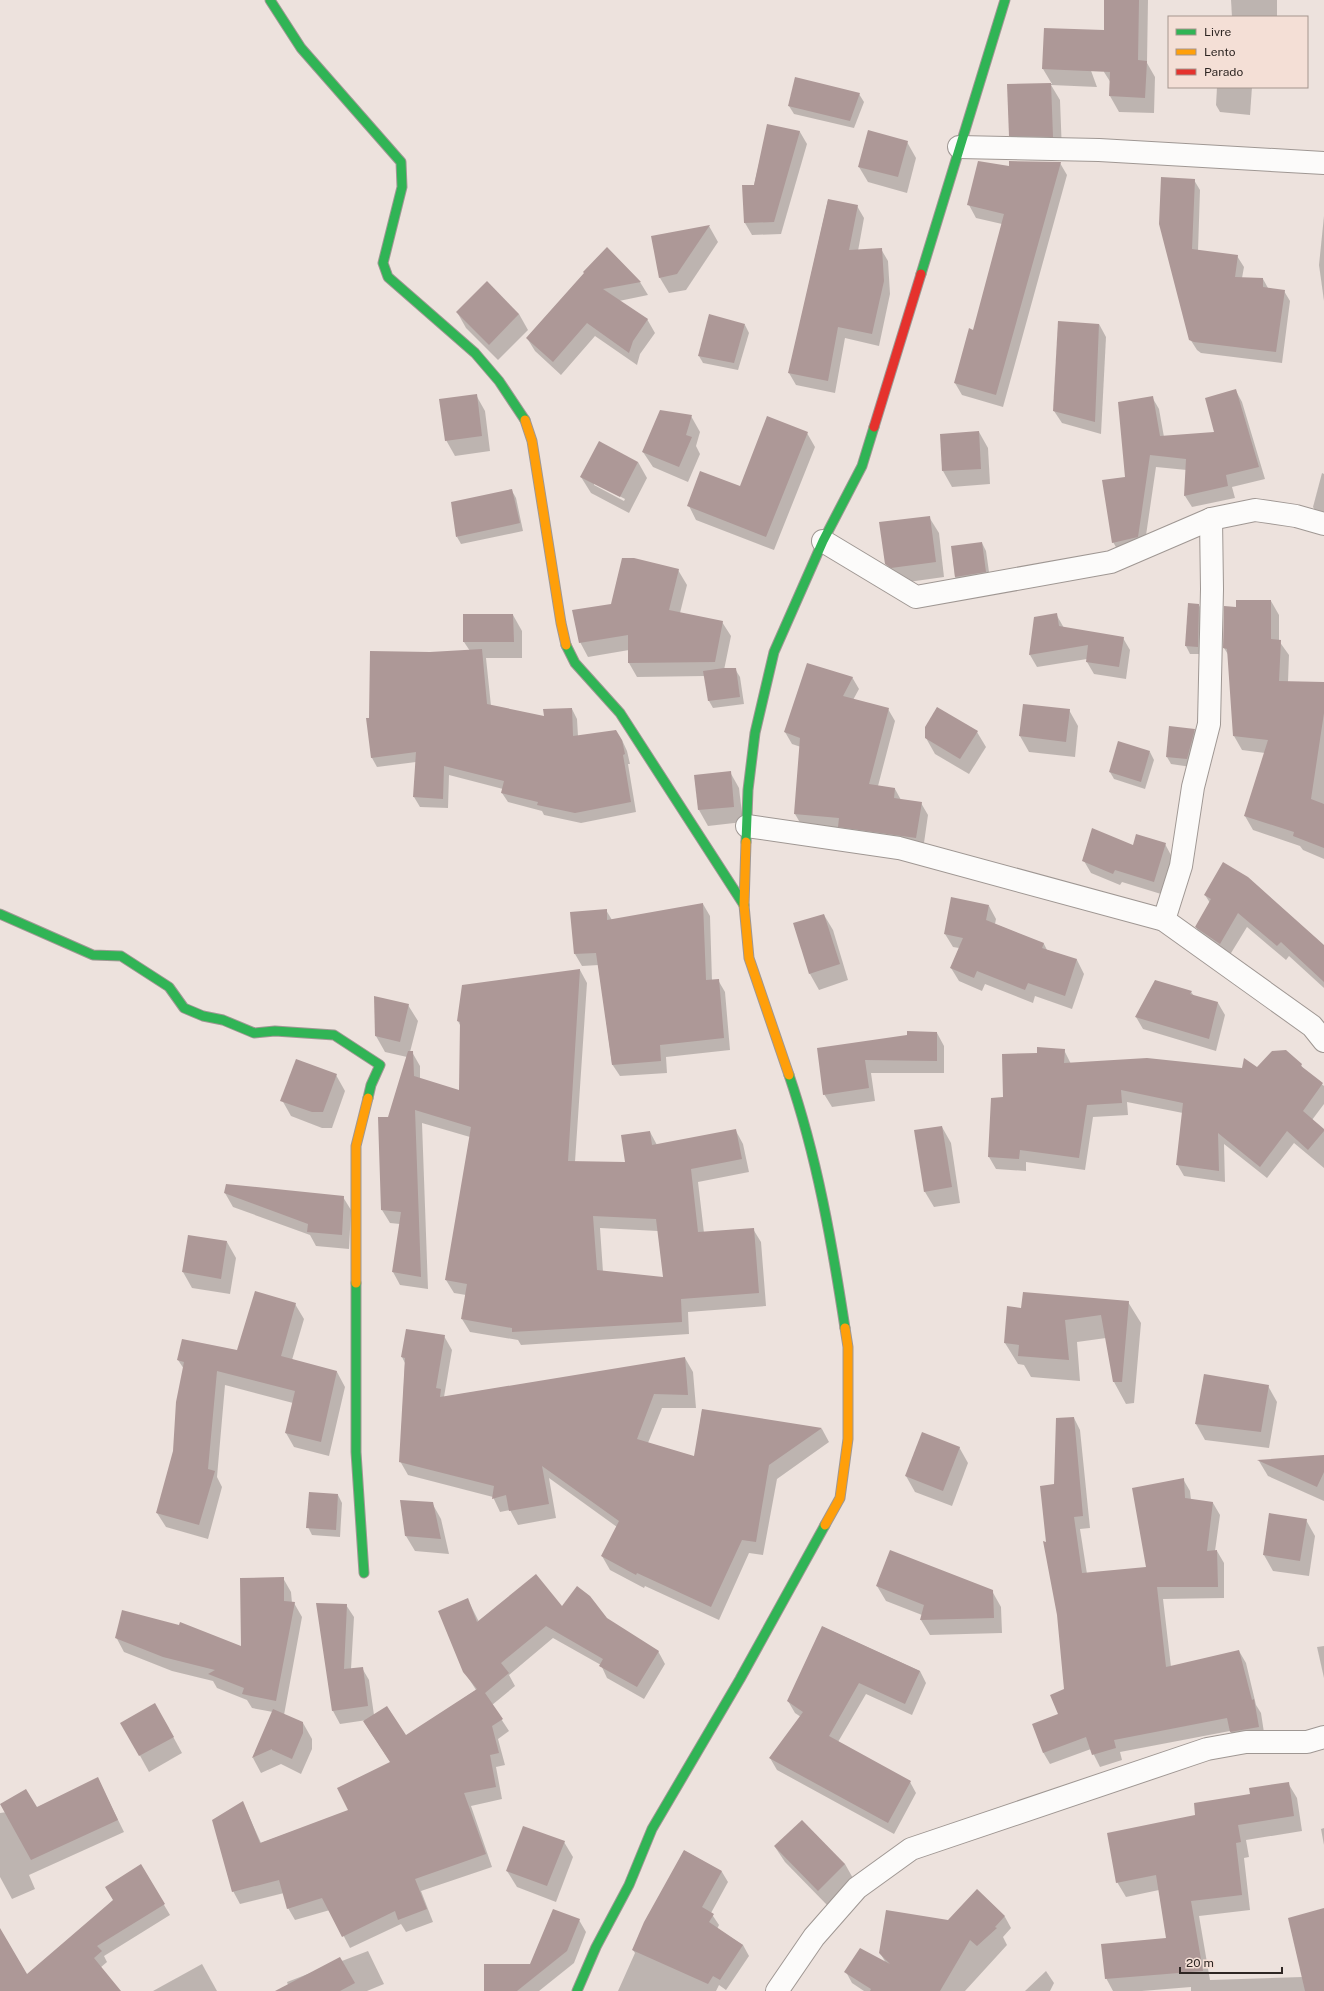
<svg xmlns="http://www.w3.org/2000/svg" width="1324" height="1991" font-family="'Public Sans',sans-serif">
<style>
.shadow{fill:#0003;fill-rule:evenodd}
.building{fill:#ad9897;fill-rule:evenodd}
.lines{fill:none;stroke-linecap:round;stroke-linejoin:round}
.street-casing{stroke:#9f9793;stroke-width:24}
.fast-casing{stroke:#9f9793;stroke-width:11}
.slow-casing{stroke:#9f9793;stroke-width:11}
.jam-casing{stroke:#9f9793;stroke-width:11}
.street{stroke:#fcfbfa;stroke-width:22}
.fast{stroke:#30b455;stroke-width:9}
.slow{stroke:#ff9f0a;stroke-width:9}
.jam{stroke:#e5322d;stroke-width:9}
</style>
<rect width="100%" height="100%" fill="#ede2dd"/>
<g class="shadow">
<polygon points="1105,0 1148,0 1147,63 1155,77 1154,113 1119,112 1110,96 1111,83 1104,72"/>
<polygon points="1231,0 1277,0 1277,17 1232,17"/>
<polygon points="1082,46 1097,87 1051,85 1060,100 1062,152 1019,151 1010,135 1008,85 1052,84 1043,69"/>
<polygon points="1217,87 1252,87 1250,115 1220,112 1216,105"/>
<polygon points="859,94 864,102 854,128 794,114 789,106"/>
<polygon points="768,126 800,132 807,144 781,234 752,235 745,223"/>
<polygon points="907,142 916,158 907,193 868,182 859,167"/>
<polygon points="1060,163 1067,175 1003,407 962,395 955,383 974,331 1002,224 976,218 969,205 1011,168"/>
<polygon points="1162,178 1194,180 1200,190 1198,251 1237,256 1244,267 1242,278 1263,279 1268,288 1284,291 1290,301 1282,363 1201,353 1197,350 1190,339"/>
<polygon points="828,200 857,206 864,218 858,251 881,249 888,261 890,294 879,346 845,338 835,393 796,385 789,373"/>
<polygon points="1324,216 1324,301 1319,265"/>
<polygon points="709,226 718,242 686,290 669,293 660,278 652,237"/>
<polygon points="607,249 640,282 648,295 619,301 647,319 655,333 640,354 637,365 595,336 561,375 535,351 527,338"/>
<polygon points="457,312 519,314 528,330 498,360 466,328"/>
<polygon points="1099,324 1106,337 1101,434 1062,423 1054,411"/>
<polygon points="745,325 749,333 738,370 703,363 699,356"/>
<polygon points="1236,391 1242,402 1265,479 1232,487 1235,498 1192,507 1185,496 1187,470 1156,467 1144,549 1120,554 1113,542 1126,478 1152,397 1159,409 1164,437 1215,433"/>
<polygon points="476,395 485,411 490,451 455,456 446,440"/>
<polygon points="691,416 700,432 696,446 700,454 688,482 653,467 643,452"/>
<polygon points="979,432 988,448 990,484 952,487 943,471"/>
<polygon points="807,433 815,447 774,550 696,520 689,506 741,487"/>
<path d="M638,462L647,478L629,513L591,493L581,477ZM594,483L625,499L624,501L594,485Z"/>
<polygon points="1322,473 1324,474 1324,523 1322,522 1313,507"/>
<polygon points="512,491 516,498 523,531 461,544 457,537"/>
<polygon points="929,517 939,533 944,577 901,583 895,579 886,563"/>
<polygon points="982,543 986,551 990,579 960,585 955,577 952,547"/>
<polygon points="678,570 687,585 680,613 722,622 731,636 724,670 735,669 740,677 744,704 713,708 709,701 705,676 637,677 629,663 629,650 588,657 580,642 612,605"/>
<polygon points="1271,601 1279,615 1279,641 1289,655 1288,682 1324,683 1324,859 1303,850 1300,846 1253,830 1245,816 1265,753 1242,750 1234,736 1229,656 1224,648 1237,608"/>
<polygon points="1199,605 1203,613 1202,654 1190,654 1186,646"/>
<polygon points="1056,614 1064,628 1123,638 1130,650 1126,679 1094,674 1087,662 1087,659 1037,667 1030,655 1035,618"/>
<polygon points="513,615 522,631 522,658 486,658 491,706 545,717 572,709 577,719 578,736 622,740 627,751 630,764 628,764 636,812 581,823 544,815 542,811 508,802 502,793 503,789 449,775 448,808 420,807 414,797 416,762 377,767 372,758 370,719 430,653 470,651 464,642"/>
<polygon points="852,677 859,689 853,700 888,709 895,721 878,786 895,789 901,800 921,803 928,815 923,850 802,826 795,814 801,747 792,744 785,732"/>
<polygon points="1069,710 1078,726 1075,757 1029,752 1020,736"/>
<polygon points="1194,730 1199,738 1191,767 1171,764 1167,757"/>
<polygon points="977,732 986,747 969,774 935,754 926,738"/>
<polygon points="1150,752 1154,760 1145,789 1114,779 1110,772"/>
<polygon points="730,772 739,788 743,822 708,826 699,810"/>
<polygon points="1165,844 1172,857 1161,894 1122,882 1120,885 1091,873 1084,861"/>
<polygon points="1205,895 1324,946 1324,988 1289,956 1286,960 1247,927 1228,958 1204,941 1196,927 1210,903"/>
<polygon points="703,904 710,916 712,981 718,980 725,992 730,1050 666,1057 667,1073 620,1076 612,1064 599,965 582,966 575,954 606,910 612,920"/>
<polygon points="989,906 996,919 995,924 1044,944 1047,950 1077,960 1084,974 1072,1009 1035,996 1033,1003 985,984 982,991 959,981 951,968 959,948 953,947 945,934"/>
<polygon points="824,915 833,930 848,980 819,990 810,974 794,924"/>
<path d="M580,970L587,983L575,1162L626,1163L650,1132L657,1145L736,1131L743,1144L749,1172L698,1182L704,1233L753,1229L761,1242L766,1306L688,1312L689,1334L521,1345L518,1340L470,1332L462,1319L466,1295L454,1293L446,1280L470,1137L422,1123L428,1289L400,1285L393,1272L400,1224L390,1223L382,1210L379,1118H389L407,1057L385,1052L376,1036L408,1005L418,1021L410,1052H412L420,1066V1079L460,1091L461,1027L458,1021ZM600,1228L658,1231L664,1278L603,1272Z"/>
<polygon points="1156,982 1191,992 1194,996 1218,1003 1225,1015 1216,1051 1143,1029 1136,1017"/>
<polygon points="937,1033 944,1046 944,1073 871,1073 875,1101 832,1107 824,1094 818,1049"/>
<polygon points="1064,1050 1071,1064 1243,1069 1301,1065 1304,1070 1324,1086 1324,1104 1312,1120 1324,1130 1324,1168 1294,1143 1267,1178 1224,1144 1225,1182 1184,1176 1177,1164 1183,1113 1127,1102 1128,1115 1093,1117 1085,1170 1026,1162 1026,1171 996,1169 989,1157 992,1099 1004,1098 1038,1054"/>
<polygon points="336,1075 345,1091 332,1128 322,1128 291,1116 282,1100"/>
<polygon points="942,1127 951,1143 960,1203 934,1207 925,1192"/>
<polygon points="225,1193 343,1197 351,1210 349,1249 316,1246 310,1235 233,1207"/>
<polygon points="189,1236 227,1242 236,1258 230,1294 192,1288 183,1272"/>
<polygon points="1128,1302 1141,1323 1134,1403 1126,1404 1114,1382 1106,1338 1077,1342 1080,1381 1031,1377 1024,1365 1018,1364 1005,1343 1022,1309"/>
<polygon points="295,1304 304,1319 292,1360 337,1372 345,1387 329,1456 294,1447 286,1433 293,1403 225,1385 217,1477 222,1487 208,1539 166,1527 157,1513 174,1451 184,1369 178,1360 238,1351"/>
<polygon points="444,1336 452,1350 444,1397 685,1358 693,1372 696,1408 662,1408 648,1443 695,1457 702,1410 822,1429 829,1442 777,1479 763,1555 749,1553 719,1620 645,1586 644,1588 610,1570 602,1556 617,1527 549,1478 556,1518 518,1525 510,1510 500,1512 493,1497 408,1475 400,1461 405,1363 402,1357"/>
<polygon points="1268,1386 1277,1402 1269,1448 1205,1440 1196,1424"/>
<polygon points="1074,1418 1080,1430 1090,1528 1080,1529 1087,1574 1147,1568 1183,1479 1190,1491 1191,1500 1213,1503 1220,1515 1215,1551 1217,1551 1224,1563 1224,1598 1163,1599 1171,1667 1239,1651 1246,1663 1256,1705 1261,1713 1265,1739 1238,1744 1230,1731 1120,1752 1122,1760 1100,1767 1091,1749 1050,1764 1043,1752 1059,1714 1065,1690 1058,1615 1047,1543 1055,1485"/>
<polygon points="959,1447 968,1463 952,1506 915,1492 906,1476"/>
<polygon points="1324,1456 1324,1501 1268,1476 1259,1461"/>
<polygon points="338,1495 342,1503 340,1537 312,1535 308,1527"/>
<polygon points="432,1503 441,1519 449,1554 415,1551 406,1536"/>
<polygon points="1306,1520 1315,1536 1309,1576 1273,1571 1264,1555"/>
<polygon points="283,1578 291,1592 292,1603 294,1603 302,1617 284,1715 303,1723 312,1739 312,1749 301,1774 281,1764 261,1773 253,1758 273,1712 252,1708 247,1700 217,1688 213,1681 172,1671 124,1652 116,1637 242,1647"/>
<polygon points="877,1586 992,1591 1001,1607 1002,1633 930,1635 921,1620 922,1615 886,1601"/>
<polygon points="468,1600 479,1622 562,1608 606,1619 658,1651 665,1664 644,1699 607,1678 601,1665 553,1638 509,1675 515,1686 492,1705 509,1731 498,1739 505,1765 496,1767 502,1799 471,1806 492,1867 421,1891 433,1922 406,1932 401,1924 350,1948 330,1910 295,1920 288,1908 284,1893 240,1904 233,1891 243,1803 261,1843 349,1811 391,1763 364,1722 367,1720 340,1724 333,1711 317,1604 346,1605 354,1617 351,1669 362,1668 369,1680 374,1715 406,1737 476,1690 464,1671"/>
<polygon points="823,1627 920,1671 926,1683 912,1715 866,1694 838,1742 910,1782 916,1793 894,1834 777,1770 770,1758 801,1717 795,1713 788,1701"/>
<polygon points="1324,1646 1324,1678 1317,1647"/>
<polygon points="164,1720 182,1753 149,1772 122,1723"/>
<polygon points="98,1779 124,1832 29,1875 35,1889 12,1899 0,1877 0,1813 36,1808"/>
<polygon points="1288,1783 1297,1798 1302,1831 1246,1840 1249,1857 1244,1858 1250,1910 1199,1916 1210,1980 1302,1977 1324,1947 1324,1991 1191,1991 1191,1987 1142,1991 1113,1991 1106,1978 1167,1939 1159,1890 1126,1897 1117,1882 1197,1815"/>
<polygon points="1324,1828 1324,1845 1321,1829"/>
<polygon points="564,1842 573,1857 556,1902 517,1887 507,1871"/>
<polygon points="775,1847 845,1864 854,1880 828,1906 785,1862"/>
<polygon points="685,1851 722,1872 728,1882 711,1913 719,1925 717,1929 743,1945 749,1956 726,1990 719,1985 716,1991 618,1991 635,1953 633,1950"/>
<polygon points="141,1866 170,1915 104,1956 107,1962 73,1991 3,1991 0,1988 0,1930 27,1975 114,1901"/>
<polygon points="977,1890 1005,1917 1011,1928 1003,1937 1007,1945 965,1991 864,1991 852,1983 846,1972 886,1963 880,1953 948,1921"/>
<polygon points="579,1920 586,1932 574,1963 539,1991 485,1991 531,1965"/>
<polygon points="368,1951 384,1984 367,1991 278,1991 288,1985 287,1982"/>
<polygon points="202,1964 217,1991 153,1991"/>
<polygon points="1046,1971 1054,1983 1050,1991 1025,1991"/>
</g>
<g class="building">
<polygon points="1104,0 1139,0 1138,60 1147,61 1145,98 1109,96 1110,72 1042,69 1044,28 1104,30"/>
<polygon points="795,77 860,93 850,121 788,106"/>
<polygon points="1051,83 1053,137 1009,136 1007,84"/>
<polygon points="767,124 800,131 774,222 744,223 742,185 754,185"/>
<polygon points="868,130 908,141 898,177 858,167"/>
<polygon points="978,161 1009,166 1009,161 1061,162 996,395 954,383 969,328 973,330 1004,214 967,205"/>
<polygon points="1161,177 1195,179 1192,249 1238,255 1235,277 1263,278 1263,287 1285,290 1276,352 1194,342 1189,340 1159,224"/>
<polygon points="828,199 858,205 849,250 882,248 884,281 872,334 838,327 828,381 788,373"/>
<polygon points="710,225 677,274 659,278 651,236"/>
<polygon points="607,247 641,282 603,289 648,319 633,341 629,353 587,323 553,362 526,338 584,273 583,272"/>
<polygon points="487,281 519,314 489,345 456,312"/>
<polygon points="709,314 745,324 734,363 698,356"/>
<polygon points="1058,321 1099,324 1095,422 1053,411"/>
<polygon points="1236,389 1259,467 1226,475 1228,486 1184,496 1186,459 1150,455 1138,537 1112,543 1102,480 1125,477 1118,402 1153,396 1160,436 1214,432 1205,398"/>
<polygon points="477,394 482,436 445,441 439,399"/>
<polygon points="660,410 692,415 686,435 692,437 679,467 642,452"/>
<polygon points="767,416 808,432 766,537 687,506 700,471 740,486"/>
<polygon points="979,431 981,469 942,471 940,434"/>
<polygon points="599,441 638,462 620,497 580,477"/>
<polygon points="512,489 520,523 456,537 451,502"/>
<polygon points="930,516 936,562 891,568 885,564 879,522"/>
<polygon points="982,542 986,572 955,577 951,546"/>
<polygon points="622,558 634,558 679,569 669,610 723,621 715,662 628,663 628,635 579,643 572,610 611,604"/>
<polygon points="1236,600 1271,600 1271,639 1281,640 1279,681 1324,682 1324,713 1311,799 1324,804 1324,848 1293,836 1294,832 1244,816 1268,740 1233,736 1227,649 1223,648 1224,606 1236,607"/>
<polygon points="1188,603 1199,604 1198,647 1185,646"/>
<polygon points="1057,613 1059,626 1124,637 1119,667 1086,662 1088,645 1029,655 1034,617"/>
<polygon points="463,614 513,614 514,642 463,642"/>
<polygon points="482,649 487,704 544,716 543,709 572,708 573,736 616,730 622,740 625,754 623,755 631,802 575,813 537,805 538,802 501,793 504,781 444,766 443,799 413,797 416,752 371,758 366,718 369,718 370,651 430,652"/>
<polygon points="807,663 853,677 843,696 889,708 869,784 895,788 894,798 922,802 916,838 838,827 839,818 794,814 800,738 784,732"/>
<polygon points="724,668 736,668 740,697 708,701 703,671"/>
<polygon points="1023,704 1070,709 1066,742 1019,736"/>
<polygon points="937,707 978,731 960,759 925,738 925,727"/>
<polygon points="1169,726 1195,729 1187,759 1166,757"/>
<polygon points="1118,741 1150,751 1141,782 1109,772"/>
<polygon points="731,771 734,807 698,810 694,775"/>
<polygon points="1092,828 1133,845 1136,834 1166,843 1154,882 1115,870 1113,874 1082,861"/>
<polygon points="1223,862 1248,877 1324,945 1324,982 1281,942 1277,946 1238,913 1220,944 1195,927 1211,899 1204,895"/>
<polygon points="951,897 989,905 986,920 1044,943 1042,948 1077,959 1065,996 1028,983 1025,990 977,971 974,978 950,968 963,938 944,934"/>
<polygon points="703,903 706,980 719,979 724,1038 660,1045 661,1061 612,1065 596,953 574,954 570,912 607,909 607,920"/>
<polygon points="824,914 840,964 809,974 793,923"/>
<path d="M580,969L568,1161L625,1162L621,1135L650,1131L652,1145L736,1129L742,1159L691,1169L698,1232L754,1228L759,1293L681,1299L682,1322L512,1332V1328L461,1319L467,1284L445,1280L471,1127L415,1110L421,1277L392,1272L401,1212L381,1210L378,1117H388L408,1051H413L414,1076L459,1090L460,1022L457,1021L462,985ZM593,1216L656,1219L663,1277L597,1270Z"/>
<polygon points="1155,980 1192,991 1190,994 1218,1002 1209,1039 1135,1017"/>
<polygon points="374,996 409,1004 400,1042 375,1036"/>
<polygon points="907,1031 937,1032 937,1061 865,1060 869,1088 823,1095 817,1048 907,1035"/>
<polygon points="1037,1047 1065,1049 1064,1063 1147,1058 1242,1068 1244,1058 1257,1067 1272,1051 1286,1050 1302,1064 1301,1066 1323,1083 1303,1111 1324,1129 1324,1131 1308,1150 1287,1131 1260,1167 1218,1133 1219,1171 1176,1165 1183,1103 1121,1090 1122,1103 1087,1105 1079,1158 1020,1150 1019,1159 988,1157 991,1098 1003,1097 1002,1054 1037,1053"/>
<polygon points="296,1059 337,1074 323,1112 312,1112 280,1101"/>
<polygon points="942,1126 952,1187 924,1192 914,1130"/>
<polygon points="226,1184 344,1196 342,1235 307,1232 308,1224 224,1193"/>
<polygon points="188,1235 227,1241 221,1279 182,1272"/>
<polygon points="255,1291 296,1303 281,1356 337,1371 321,1442 285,1433 295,1391 217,1371 208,1469 215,1471 199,1525 156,1513 173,1451 176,1402 184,1362 177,1360 182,1339 237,1350"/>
<polygon points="1023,1292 1129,1301 1122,1382 1113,1382 1101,1315 1065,1320 1069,1360 1018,1356 1019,1345 1004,1343 1007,1306 1021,1308"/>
<polygon points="406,1329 445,1335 436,1388 441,1389 440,1397 685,1357 688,1395 654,1394 637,1439 694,1456 702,1409 822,1428 769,1465 756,1542 742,1540 711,1607 637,1573 636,1575 601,1556 619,1521 542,1466 549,1504 509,1511 506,1495 492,1499 494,1486 399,1462 405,1358 401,1357"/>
<polygon points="1204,1374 1269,1385 1261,1432 1195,1424"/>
<polygon points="1074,1417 1083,1516 1074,1517 1082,1573 1146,1567 1132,1488 1184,1478 1185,1498 1213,1502 1207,1551 1217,1550 1218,1587 1157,1587 1166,1667 1239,1650 1252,1700 1254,1699 1259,1727 1230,1732 1227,1718 1114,1740 1116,1748 1092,1755 1086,1737 1043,1753 1032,1724 1058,1714 1050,1695 1064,1689 1057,1615 1043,1541 1046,1542 1040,1486 1054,1484 1056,1418"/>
<polygon points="922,1432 960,1447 943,1491 905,1476"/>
<polygon points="1324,1455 1324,1472 1317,1487 1257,1460"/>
<polygon points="309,1492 338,1494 336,1530 306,1528"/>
<polygon points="400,1500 433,1502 441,1539 405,1536"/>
<polygon points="1269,1513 1307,1519 1300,1561 1263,1555"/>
<polygon points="890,1550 993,1590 994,1618 920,1620 924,1605 876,1586"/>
<polygon points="536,1574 562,1606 577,1586 590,1596 607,1618 659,1651 637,1687 599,1666 603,1659 546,1626 501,1663 509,1673 485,1693 503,1719 492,1726 499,1753 490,1755 496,1787 464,1793 486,1854 415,1879 427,1909 398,1920 395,1911 342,1937 322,1898 287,1909 279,1880 232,1892 212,1820 243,1801 260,1843 348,1810 337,1788 390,1762 363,1721 387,1706 406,1735 477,1689 463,1672 438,1611 468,1598 477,1622"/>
<polygon points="284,1577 284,1601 295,1602 276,1701 242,1694 244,1688 208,1674 215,1670 163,1657 115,1638 122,1610 179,1625 180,1622 241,1646 240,1578"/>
<polygon points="316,1603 347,1604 344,1669 363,1667 368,1706 332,1711"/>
<polygon points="822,1626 920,1671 905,1704 859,1683 829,1736 911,1781 888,1823 769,1758 803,1712 787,1701"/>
<polygon points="155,1703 174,1737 139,1756 120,1723"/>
<polygon points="273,1709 303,1722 303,1733 292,1759 272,1750 272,1749 252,1758"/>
<polygon points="98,1777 118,1820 31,1860 0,1804 26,1789 37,1807"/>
<polygon points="1289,1782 1294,1816 1238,1825 1241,1842 1236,1843 1242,1895 1191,1901 1203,1971 1105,1979 1101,1944 1166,1938 1156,1875 1116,1883 1107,1833 1195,1815 1194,1803 1250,1794 1249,1788"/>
<polygon points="802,1820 845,1864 818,1891 774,1846"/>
<polygon points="523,1826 565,1841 547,1886 506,1871"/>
<polygon points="684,1850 722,1871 702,1907 714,1914 709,1922 743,1945 720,1980 713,1976 708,1984 632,1950 644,1922"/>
<polygon points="141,1864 165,1904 97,1946 102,1951 94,1958 121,1991 0,1991 0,1928 27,1974 113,1900 105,1887"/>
<polygon points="977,1889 1005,1916 995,1927 997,1928 977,1946 970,1940 940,1991 870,1991 871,1989 844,1972 860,1948 890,1964 879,1953 886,1910 948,1920"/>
<polygon points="1324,1908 1324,1991 1305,1991 1288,1918"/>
<polygon points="553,1909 580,1919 567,1951 517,1991 484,1991 484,1964 530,1964"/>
<polygon points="340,1957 355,1983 340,1991 275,1991"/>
</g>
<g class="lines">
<defs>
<g id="street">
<polyline points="959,147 1099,150 1324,163"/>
<polyline points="823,541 916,597 1111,562 1211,519 1255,510 1296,516 1324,524"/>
<polyline points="747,826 899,848 1164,920 1312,1026 1324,1041"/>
<polyline points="1164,920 1181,866 1193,787 1209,724 1212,589 1211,519"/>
<polyline points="777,1991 814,1937 857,1888 911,1849 1207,1749 1246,1742 1307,1742 1324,1737"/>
</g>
<g id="fast">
<polyline points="270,0 301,48 401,162 402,187 383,263 388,277 475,353 499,381 525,420"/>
<polyline points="921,274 1005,0"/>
<polyline points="566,645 575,663 620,713 744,905"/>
<polyline points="746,842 748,790 755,733 774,652 823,541 862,466 874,427"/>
<polyline points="0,914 93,955 121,956 169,987 184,1008 203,1016 223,1020 254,1033 275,1031 334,1035 380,1065 371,1085 368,1098"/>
<path d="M789,1075C817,1157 832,1243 845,1328"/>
<polyline points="356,1283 356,1452 364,1573"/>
<polyline points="577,1991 596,1947 629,1885 652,1829 740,1679 825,1525"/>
</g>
<g id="slow">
<polyline points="525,420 532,441 561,623 566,645"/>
<polyline points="746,842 744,905 749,958 789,1075"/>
<polyline points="356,1283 356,1146 368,1098"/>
<polyline points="825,1525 840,1498 848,1439 848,1347 845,1328"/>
</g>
<polyline id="jam" points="874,427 921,274"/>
</defs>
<use href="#street" class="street-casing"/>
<use href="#fast" class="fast-casing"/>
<use href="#slow" class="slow-casing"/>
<use href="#jam" class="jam-casing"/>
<use href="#street" class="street"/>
<use href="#fast" class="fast"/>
<use href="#slow" class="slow"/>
<use href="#jam" class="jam"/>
</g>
<rect x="1168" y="16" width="140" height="72" fill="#f4dfd6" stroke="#a5958e"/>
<rect x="1176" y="29" width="20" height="6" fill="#30b455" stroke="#a5958e"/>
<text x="1204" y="36" font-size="12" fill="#2e2623">Livre</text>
<rect x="1176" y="49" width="20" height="6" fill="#ff9f0a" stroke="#a5958e"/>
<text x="1204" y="56" font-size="12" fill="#2e2623">Lento</text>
<rect x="1176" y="69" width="20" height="6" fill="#e5322d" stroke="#a5958e"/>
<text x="1204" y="76" font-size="12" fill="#2e2623">Parado</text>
<path d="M1180 1967v6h102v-6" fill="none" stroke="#2e2623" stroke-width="2"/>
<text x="1186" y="1967" font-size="12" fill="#2e2623" stroke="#f4dfd6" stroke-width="3" paint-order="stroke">20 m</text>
</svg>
